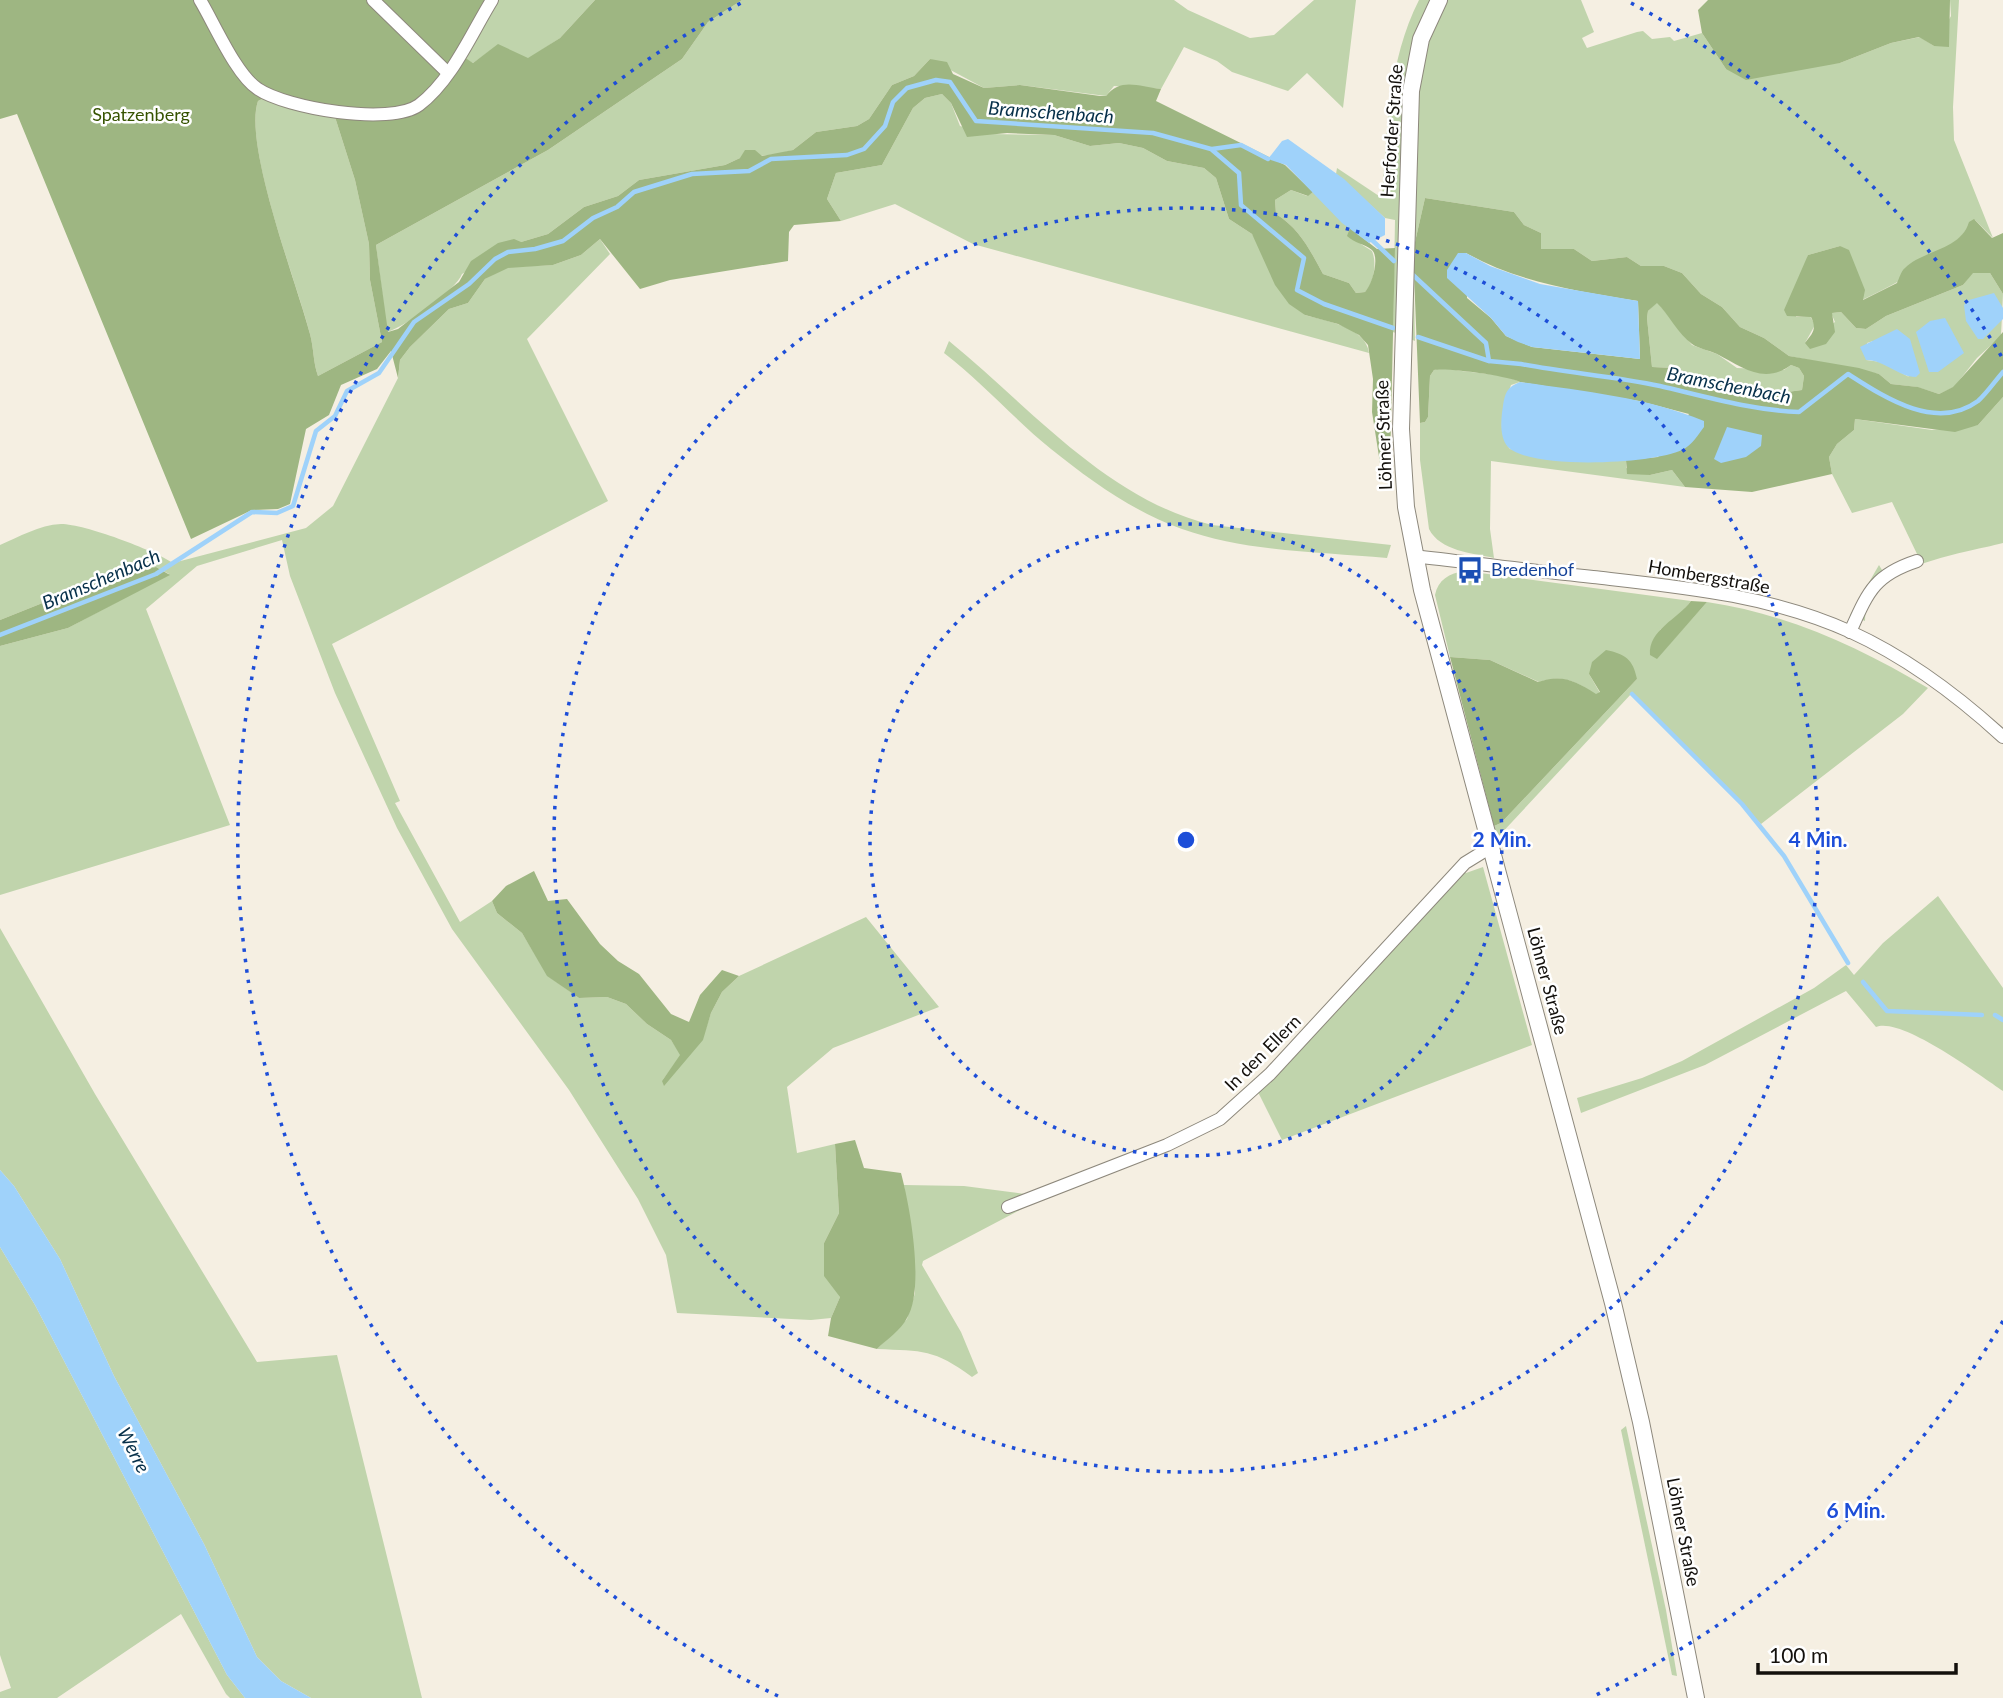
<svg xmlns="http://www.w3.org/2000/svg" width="2003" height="1698" font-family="Lato,sans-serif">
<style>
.green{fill:#c0d4ac;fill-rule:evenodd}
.forest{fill:#9eb682;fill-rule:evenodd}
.water{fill:#9fd2fa}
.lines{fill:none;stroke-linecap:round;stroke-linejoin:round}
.stream{stroke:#9fd2fa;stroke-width:4.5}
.minor-casing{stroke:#8d887c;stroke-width:14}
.major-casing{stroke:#8d887c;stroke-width:18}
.minor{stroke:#fff;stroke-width:12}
.major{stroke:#fff;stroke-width:16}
.ring{fill:none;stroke:#1d4ed8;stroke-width:3.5;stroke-dasharray:3.5 7}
.labels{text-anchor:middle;stroke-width:5;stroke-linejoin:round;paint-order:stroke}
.park-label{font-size:18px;fill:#365300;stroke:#fff}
.street-label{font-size:18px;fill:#13100c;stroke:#fff}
.transit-label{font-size:18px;fill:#164399;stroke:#fff;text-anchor:start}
.water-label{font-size:19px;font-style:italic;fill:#07304a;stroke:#fff}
.centre{fill:#1d4ed8;stroke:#fff;stroke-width:3.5}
.ring-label{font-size:21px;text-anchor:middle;font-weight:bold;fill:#1d4ed8;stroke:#fff;stroke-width:5;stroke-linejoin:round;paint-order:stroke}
</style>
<rect width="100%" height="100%" fill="#f5efe2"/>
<g class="green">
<polygon points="499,0 595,0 560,38 528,59 498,45 473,63 464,58"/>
<path d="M742,0H1174L1188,10L1250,38L1274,35L1314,0H1356L1343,108L1307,73L1288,91L1232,72L1217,61L1184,47L1161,89L1114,86L1106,96L1020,85L984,88L930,59L914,76L892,85L869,119L857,126L816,132L793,150L778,154L740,158L725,165L639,180L618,196L584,207L548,234L521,242L462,274C455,291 405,327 387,332L376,245L548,150L682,59L708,22Z"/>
<path d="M1419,0H1581L1594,32L1582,38L1587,48L1637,32L1643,31L1652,39L1670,37L1674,41L1702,33L1726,69L1840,63L1891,43L1920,37L1934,46L1951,16L1950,0H1959L1953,107L1954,140L1993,238L1975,220C1948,256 1902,281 1862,300L1840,246L1808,255L1796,317L1810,316L1815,325L1805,343L1835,322L1831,313L1841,312L1856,328L1866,329L1886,316L1963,285L1972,273H1990L2003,294L2001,336L1977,358L1954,387L1939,394L1917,387L1891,384L1879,374L1789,356L1764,338L1740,327L1722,307L1701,294L1682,273L1664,266H1641L1627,257L1592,261L1574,249H1540L1541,233L1524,225L1514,212L1425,198L1413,251L1415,341L1393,332L1395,220L1385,218L1336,174L1337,168L1382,198C1387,131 1388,61 1419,0ZM1873,341L1909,377L1881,362L1866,360L1867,343Z"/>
<path d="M942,94L951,103L960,126L989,134L1054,135L1090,146L1119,143L1143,148L1167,161L1204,168L1216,178L1229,219L1252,234L1305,315C1326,321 1366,327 1369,353L973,244L895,204L841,221L827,199L836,173L882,165L913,108L925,98Z"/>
<path d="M266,97L335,117L355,180L369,244L370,280L382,342L318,376C313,362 314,349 310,334C297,283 243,145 258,101Z"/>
<path d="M1291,190L1307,196L1313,192L1350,228L1348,236L1372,251C1377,263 1374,283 1365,292L1356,293L1349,283L1323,274C1310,250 1300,229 1276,214L1275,200Z"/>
<path d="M600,239L610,254L527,339L608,501L332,644L400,801L395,803L460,922L492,901L497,913L522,933L548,976L579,998L607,997L626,1004L647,1024L671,1040L681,1055L662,1081L702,1040L711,1013L722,992L739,976L866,917L939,1007L833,1048L787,1087L797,1153L835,1144L839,1213L824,1243L840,1297L831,1318L811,1320L677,1313L666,1255L638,1199L569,1090L452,929L397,828L335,693L290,576L282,540L197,566L146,609L230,825L0,895V646L68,628L169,574L156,567L100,580L0,620V545C19,537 39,525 61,524C85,524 153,550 173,563L306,528L333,506L398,378L400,360L410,347L449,309L468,303L485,279L508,267L553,265L581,255Z"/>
<polygon points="1657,302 1692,345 1717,354 1737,368 1784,370 1791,365 1799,368 1804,376 1802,390 1764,395 1673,368 1652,367 1647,318 1648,311"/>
<path d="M949,341C1030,407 1106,499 1212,525L1391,545L1387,558C1321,552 1246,552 1182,529C1134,512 1091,481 1051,449C1014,419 982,382 944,353Z"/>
<path d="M1444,367C1469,375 1499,371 1520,382L1511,385C1504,407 1495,430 1510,449L1565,461L1626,460V468L1650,475L1672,470L1685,487L1491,461L1490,529L1494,558C1472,553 1440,551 1429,529L1420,460V423L1425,422L1428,417L1430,376L1434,370Z"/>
<path d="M2003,397V543C1961,554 1867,565 1865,621L1850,615L1879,565L1882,570L1918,556L1892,502L1852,513L1832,474L1829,457L1837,444L1854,430L1855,419L1932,430L1978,425Z"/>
<path d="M1465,571L1691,601L1683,611L1660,630L1657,658L1707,602C1788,614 1859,647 1928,688L1903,714L1761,824L1632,693L1498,837L1494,826L1501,823L1637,679L1589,674L1600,693L1596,695C1576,681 1563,674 1539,682L1490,660L1450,657L1435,595C1438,580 1449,573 1465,571Z"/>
<path d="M1457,866L1466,873L1483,867L1532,1045L1282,1140L1258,1092L1226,1119L1037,1201L923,1261L922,1265L961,1332L978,1373L972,1377C934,1349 923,1351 877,1349L907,1319L915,1293L904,1185L964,1186L1025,1194L1177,1136L1211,1119L1254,1083Z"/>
<path d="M1938,896L2003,988V1091C1979,1075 1902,1017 1876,1027L1846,991L1705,1065L1581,1113L1577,1098L1642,1078L1682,1061L1814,988L1846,965L1854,975L1883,943Z"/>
<polygon points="0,928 95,1094 257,1362 337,1355 422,1698 311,1698 281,1681 257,1657 204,1544 114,1376 60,1259 14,1186 0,1170"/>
<polygon points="0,1247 35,1305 227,1675 245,1698 230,1698 226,1694 181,1614 57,1698 0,1698 0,1692 11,1688 0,1655"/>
<polygon points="1626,1426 1666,1610 1677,1676 1672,1675 1621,1430"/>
</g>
<g class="forest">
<path d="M0,0H499L464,57L473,63L498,44L528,58L560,38L595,0H742L708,22L682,59L548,150L376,245L388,332L398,329L459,282L471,261L498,243L514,239L521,242L548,234L584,207L618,196L639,180L725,165L740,158L745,150H755L762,156L793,150L816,132L857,126L869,119L892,85L914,76L930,59L947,62L953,74L984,88L1020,85L1100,96H1106C1121,77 1139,87 1161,89L1156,101L1285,165L1313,192L1308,196L1291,190L1275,200L1276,214C1300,229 1310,250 1323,274L1349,283L1356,293L1365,292C1372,285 1380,258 1372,250C1365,244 1354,243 1347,236L1350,228L1377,249L1395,248L1390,464L1386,466L1380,463L1372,412L1373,379L1368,345L1359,335L1338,324L1305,315L1289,304L1275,285L1252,234L1229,219L1216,178L1204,168L1167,161L1143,148L1119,143L1090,146L1054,135L1007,133L967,137L951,103L942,94L925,98L913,108L882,165L836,173L827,199L841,221L794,225L789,232L788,261L670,280L640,289L600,239L581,255L553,265L508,268L485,279L468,303L449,309L410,347L400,360L398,378L391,351L377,369L341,385L329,415L306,429L290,504L278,509L252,510L191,539L17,114L0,119ZM266,97L335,117L355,180L369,244L370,280L382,342L318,376C313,362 314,349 310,334C297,284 243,144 258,101Z"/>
<polygon points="1708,0 1950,0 1949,47 1934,46 1919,37 1891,43 1840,63 1746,80 1726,69 1702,33 1698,10"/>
<path d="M1425,198L1514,212L1524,225L1541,233V249H1574L1592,261L1627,257L1641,266H1664L1682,273L1701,294L1722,307L1740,327L1764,338L1789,356L1859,368L1879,374L1891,384L1918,387L1939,394L1953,387L2003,332V397L1978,425L1955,432L1855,419L1854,430L1837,444L1829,457L1832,474L1752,492L1685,487L1672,470L1650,475L1627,474L1626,460L1658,457L1689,414L1639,401L1520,382C1510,376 1445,367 1434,370L1430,376L1428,417L1425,422L1420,423L1413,251ZM1466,253C1520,283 1578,291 1638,301L1640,359L1532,347L1506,336L1491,318L1467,298ZM1657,303C1669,315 1678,334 1692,344C1699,349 1709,350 1717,354C1742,367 1764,385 1791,365L1799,368L1804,376L1802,390L1764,395L1673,368L1652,367L1647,318L1648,311Z"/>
<path d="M1974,219L1992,238L2003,233V294L1990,273H1973L1963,285L1886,316L1866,329L1856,328L1841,312L1832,313L1835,332L1826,344L1810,349L1805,343C1813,333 1817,329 1811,317L1787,316L1784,310L1808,255L1840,246L1849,250L1865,290L1863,300L1897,283C1899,279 1901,271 1905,268C1923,250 1961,250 1969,222Z"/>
<polygon points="156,567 170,575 68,628 0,646 0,620 100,580"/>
<path d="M1691,601L1707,602L1657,659L1650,655C1648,630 1678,619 1691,601Z"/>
<path d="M1606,650C1625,654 1633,659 1637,679L1501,823L1494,826L1450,657L1490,660L1538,682C1563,674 1575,681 1596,694L1600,692L1589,674L1592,662Z"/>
<polygon points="534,871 548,901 567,899 600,944 618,961 639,974 671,1014 689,1022 700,995 722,970 739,976 722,992 711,1013 703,1040 664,1086 662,1081 680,1055 671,1040 647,1024 626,1004 607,997 579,998 547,976 522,933 497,913 492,901 506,886"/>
<path d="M855,1140L864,1168L901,1173C910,1206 925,1289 907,1318C901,1330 886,1340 877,1349L828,1336L831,1318L840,1297L824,1276V1243L839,1213L835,1144Z"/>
</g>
<g class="water">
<polygon points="1288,139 1344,179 1385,218 1385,235 1369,243 1342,223 1286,165 1268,159 1282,141"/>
<polygon points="1458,253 1466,253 1490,266 1540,284 1638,301 1640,359 1532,347 1518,342 1506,336 1491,318 1447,278 1447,270"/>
<polygon points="1994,293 2003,308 2003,319 1983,339 1978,339 1966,321 1964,305 1969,300"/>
<polygon points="1945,318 1964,353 1938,372 1929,372 1916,332 1930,321"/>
<path d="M1897,329L1910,339L1920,373L1916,377C1898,377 1885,360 1866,360L1860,347Z"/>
<path d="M1520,382C1581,391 1646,397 1704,421V427C1698,435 1692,445 1682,450C1654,464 1531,470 1508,447C1499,437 1501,418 1503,406C1505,393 1507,387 1520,382Z"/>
<polygon points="1727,427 1762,435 1761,446 1746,457 1721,463 1714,459"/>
<polygon points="0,1170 14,1186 60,1259 114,1376 204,1544 257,1657 281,1681 311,1698 245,1698 227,1675 35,1305 0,1247"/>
</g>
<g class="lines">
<g class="stream">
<polyline points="1212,149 1241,145 1268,159"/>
<polyline points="1372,240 1394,261"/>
<polyline points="1413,275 1486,343 1489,361"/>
<path d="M1418,337L1489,361L1521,364C1567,373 1614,376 1660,386C1707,397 1751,410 1799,412L1848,374C1884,397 1936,432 1978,401C1987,393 1995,381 2003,372"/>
<polyline points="0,635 156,574 252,512 277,513 293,506 316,431 335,416 347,391 379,373 414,322 469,284 495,259 508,252 535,249 563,241 593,218 617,207 634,192 692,174 749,171 771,159 847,155 864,149 885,126 893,102 907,88 936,80 950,82 976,121 1153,133 1211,149 1239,173 1241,205 1304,258 1297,290 1324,304 1393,328"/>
<polyline points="1632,694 1742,804 1784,856 1848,963"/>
<polyline points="1863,982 1887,1011 1982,1015"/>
<polyline points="1995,1015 2003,1020"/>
</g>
<defs>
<g id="minor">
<path d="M200,0C214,23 236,75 258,89C286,108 390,126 419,105C452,80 471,34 492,0"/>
<polyline points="373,0 448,73"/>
<path d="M1414,556C1474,563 1533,571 1593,577C1681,587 1770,595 1851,632C1908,658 1957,695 2003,737"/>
<path d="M1850,632C1868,592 1874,575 1917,561"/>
<polyline points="1008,1207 1167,1145 1220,1119 1270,1074 1465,863 1491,847"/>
</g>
<polyline id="major" points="1439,0 1421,39 1411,91 1401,429 1406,507 1422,590 1613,1303 1641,1422 1696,1698"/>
</defs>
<use href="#minor" class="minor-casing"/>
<use href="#major" class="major-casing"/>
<use href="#minor" class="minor"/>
<use href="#major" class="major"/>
</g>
<g class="ring">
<circle cx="1186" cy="840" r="316"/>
<circle cx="1186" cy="840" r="632"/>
<path d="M2003 1321A948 948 0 0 1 1594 1696M778 1696A948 948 0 0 1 741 3M1631 3A948 948 0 0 1 2003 359"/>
</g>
<defs>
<symbol id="bus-bare" viewBox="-9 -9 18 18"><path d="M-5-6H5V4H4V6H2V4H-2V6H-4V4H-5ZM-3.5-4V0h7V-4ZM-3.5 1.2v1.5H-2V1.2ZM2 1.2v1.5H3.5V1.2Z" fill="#1a4fb4" stroke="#fff" stroke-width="2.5" paint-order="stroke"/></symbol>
</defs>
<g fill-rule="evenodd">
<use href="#bus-bare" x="1451" y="551" width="38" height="38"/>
</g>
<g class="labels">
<g class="park-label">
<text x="141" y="121">Spatzenberg</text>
</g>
<g class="street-label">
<text transform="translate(1392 131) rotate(-86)" y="6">Herforder Straße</text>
<text transform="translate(1384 435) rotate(-92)" y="6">Löhner Straße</text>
<text transform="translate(1709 577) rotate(10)" y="6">Hombergstraße</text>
<text transform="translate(1547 981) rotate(75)" y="6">Löhner Straße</text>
<text transform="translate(1263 1053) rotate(-45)" y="6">In den Ellern</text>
<text transform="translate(1683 1532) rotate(79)" y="6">Löhner Straße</text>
</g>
<g class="transit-label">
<text x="1491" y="576">Bredenhof</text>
</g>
<g class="water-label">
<text transform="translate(1051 112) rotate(4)" y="7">Bramschenbach</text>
<text transform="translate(1729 385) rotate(11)" y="7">Bramschenbach</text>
<text transform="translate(101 579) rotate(-23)" y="7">Bramschenbach</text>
<text transform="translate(134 1450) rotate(63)" y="7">Werre</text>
</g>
</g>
<circle cx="1186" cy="840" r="10" class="centre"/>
<g class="ring-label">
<text x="1502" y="847">2 Min.</text>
<text x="1818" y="847">4 Min.</text>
<text x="1856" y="1518">6 Min.</text>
</g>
<path d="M1758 1663v10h198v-10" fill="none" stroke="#13100c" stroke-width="3.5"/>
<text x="1769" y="1663" font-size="21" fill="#13100c" stroke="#ffffff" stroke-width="5" paint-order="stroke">100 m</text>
</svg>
